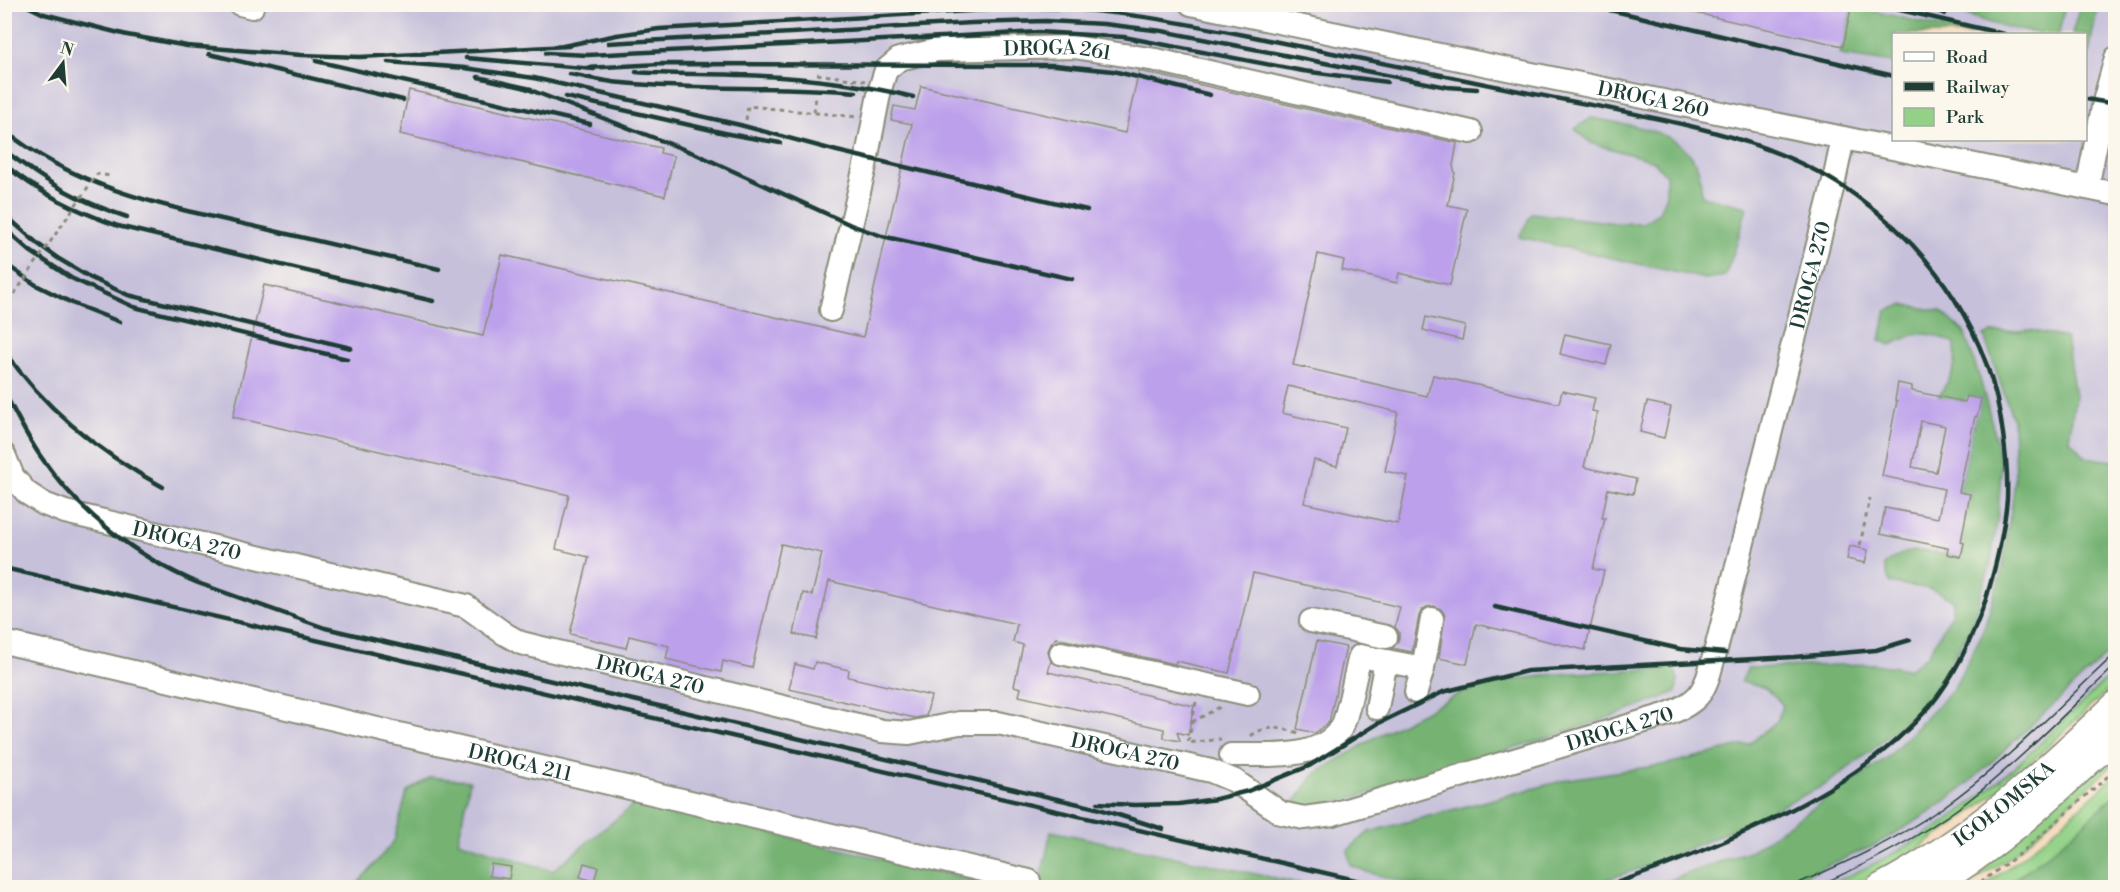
<svg xmlns="http://www.w3.org/2000/svg" width="2120" height="892" font-family="'Libre Bodoni',serif">
<style>
.industrial{fill:#c6c0da;fill-rule:evenodd}
.green{fill:#93d186;stroke:#59875d;stroke-width:1.5}
.forest{fill:#76b373;stroke:#4a7854;stroke-width:1.5}
.building{fill:#bca0eb;fill-rule:evenodd}
.lines{fill:none;stroke-linecap:round;stroke-linejoin:round}
.minor-casing{stroke:#8a8d7b;stroke-width:26}
.major-casing{stroke:#8a8d7b;stroke-width:30}
.path{stroke:#8a8d7b;stroke-width:3;stroke-dasharray:4.5 4.5;stroke-linecap:butt}
.minor{stroke:#fff;stroke-width:22}
.major{stroke:#fff;stroke-width:27}
.tram{stroke:#1f3d34;stroke-width:1.5}
.rail{stroke:#1f3d34;stroke-width:4.5}
.path-bridge{stroke:#8a8d7b;stroke-width:3;stroke-dasharray:4.5 4.5;stroke-linecap:butt}
.labels{text-anchor:middle;stroke-width:6;stroke-linejoin:round;paint-order:stroke}
.street-label{font-size:20px;fill:#1f3d34;stroke:#fbf7ec}
</style>
<rect width="100%" height="100%" fill="#fbf7ec"/>
<filter id="ink" filterUnits="userSpaceOnUse"><feTurbulence type="fractalNoise" baseFrequency=".0167" numOctaves="2"/><feDisplacementMap in="SourceGraphic" scale="12" xChannelSelector="R" yChannelSelector="G"/><feConvolveMatrix kernelMatrix="1 2 1 2 8 2 1 2 1" color-interpolation-filters="sRGB"/></filter>
<filter id="wash" filterUnits="userSpaceOnUse"><feTurbulence type="fractalNoise" baseFrequency=".008" numOctaves="4" result="noise"/><feDisplacementMap in="SourceGraphic" scale="24" xChannelSelector="R" yChannelSelector="G"/><feGaussianBlur stdDeviation="1.35" result="paint"/><feColorMatrix in="noise" values="0 0 0 0 0 0 0 0 0 0 0 0 0 0 0 0 0 1.4 0 .05"/><feComposite in="paint" operator="in"/></filter>
<g filter="url(#wash)">
<rect width="100%" height="100%" fill="#f5ddc2"/>
<g class="industrial">
<path d="M5,5H2115V597L1906,792L1651,887L20,888L5,884ZM1894,34H2086V140H1894Z"/>
<polygon points="2115,647 2115,671 1997,782 1947,821 1885,859 1823,887 1777,888 1873,846 1940,804 1991,764"/>
</g>
<g class="green">
<path d="M2115,671V683C2043,751 1972,823 1883,868C1871,874 1855,885 1842,888C1836,888 1829,888 1823,887C1877,865 1928,837 1974,801C2024,762 2069,715 2115,671Z"/>
<polygon points="2115,750 2115,763 2014,854 1965,887 1948,888"/>
<path d="M2115,775V795L2056,849L2003,887L1981,888C2029,853 2073,815 2115,775Z"/>
</g>
<g class="forest">
<path d="M1940,5H2065L2059,34C2016,34 1979,20 1940,5Z"/>
<polygon points="2080,5 2098,5 2086,67 2086,34 2072,34"/>
<polygon points="1852,6 1971,34 1894,34 1893,63 1840,55"/>
<path d="M1591,118C1628,125 1687,129 1699,172C1701,180 1701,188 1702,196L1747,207L1735,249L1725,276L1705,279L1519,237L1532,213L1616,223H1643L1659,212L1666,195V175L1654,161L1591,143L1575,129Z"/>
<path d="M1903,305L1941,311L1964,332L1980,379L1994,431L2001,471L1998,515L1990,565L1971,627L1926,703L1870,752L1825,785L1716,837L1639,869L1595,883L1563,888L1436,887L1408,883L1367,872L1350,865L1348,850L1369,832L1569,779L1668,764L1749,744L1777,721L1783,705L1765,688L1741,682L1748,668L1874,664L1909,669L1928,655L1952,613L1953,600L1931,589L1890,583L1884,565C1911,542 1930,553 1961,557L1964,543L1961,542L1970,494L1959,492L1975,416H1977L1981,399L1965,402L1938,397C1950,379 1960,364 1954,343C1924,331 1920,330 1891,345L1880,340L1886,311Z"/>
<polygon points="2030,330 2066,338 2075,396 2069,439 2087,458 2115,461 2115,647 1968,784 1926,815 1873,846 1777,887 1651,887 1752,850 1888,757 1954,688 1982,634 2003,567 2015,480 2013,420 1984,336 1991,333"/>
<path d="M1674,668L1678,680L1676,692C1602,723 1526,744 1450,767C1399,783 1345,806 1291,807L1315,774L1379,735L1459,694L1499,682L1556,674Z"/>
<polygon points="430,777 470,781 458,841 552,871 637,802 1004,887 354,888 394,841 407,792"/>
<path d="M2115,795V887H2012C2014,877 2026,871 2034,865C2063,844 2089,819 2115,795Z"/>
<polygon points="1051,831 1317,887 1039,888"/>
</g>
<g id="blocks">
<g class="building">
<polygon points="1683,4 1852,4 1843,46 1682,10"/>
<path d="M1139,71L1457,143L1453,166L1455,173L1448,205L1467,209L1450,285L1399,273L1397,283L1342,270L1344,260L1318,254L1293,365L1427,396L1433,375L1556,403H1559L1562,391L1595,398L1592,411L1597,412L1584,467L1636,479L1633,494L1608,489L1602,518H1605L1593,569L1604,571L1585,650L1476,624L1467,664L1439,658L1445,615L1441,609L1434,606L1427,607L1422,610L1419,616L1412,652L1392,648L1399,639V632L1395,627L1400,607L1253,573L1229,673L1176,661L1175,664L1056,638L1051,644L1048,651L1051,661L1048,672L1194,706L1188,735L1177,732L1180,741L1164,738V729L1019,696L1021,688L1014,686L1023,645L1013,642L1017,624L829,581L816,639L794,634L803,593L812,595L822,553L781,544L752,668L723,661L721,672L666,659L669,646L629,636L626,648L570,634L589,557L556,549L569,495L233,417L264,285L483,336L502,255L863,337L912,124L891,120L894,106L915,110L921,86L1125,133ZM1288,386L1398,412L1385,471L1408,476L1398,524L1304,503L1314,460L1337,466L1346,428L1282,413Z"/>
<polygon points="409,90 661,148 660,153 674,156 665,196 400,134"/>
<polygon points="1426,317 1465,326 1462,340 1423,330"/>
<polygon points="1565,334 1611,344 1606,365 1560,354"/>
<path d="M1898,383L1912,386V391L1965,402L1967,396L1981,399L1977,417L1975,416L1959,492L1970,494L1961,542L1964,543L1961,557L1947,554L1948,548L1880,534L1885,508L1938,518L1944,489L1882,476L1897,401L1895,400ZM1921,421L1945,426L1936,472L1912,467Z"/>
<polygon points="1647,402 1671,407 1664,438 1640,432"/>
<polygon points="1850,546 1868,550 1865,563 1847,559"/>
<polygon points="1317,641 1346,647 1329,722 1315,733 1297,729"/>
<polygon points="815,662 849,670 848,677 931,696 926,716 915,718 789,689 795,664 813,669"/>
<polygon points="584,863 598,867 594,881 580,877"/>
<polygon points="491,864 511,867 509,879 489,876"/>
</g>
</g>
</g>
<g filter="url(#ink)">
<use href="#blocks" fill-opacity="0" stroke="#8a8d7b" stroke-width="1.5"/>
<g class="lines">
<defs>
<g id="minor">
<polyline points="240,4 252,7 252,4"/>
<path id="s1" d="M1191,4L2116,194"/>
<polyline points="2087,188 2104,102 2116,58"/>
<path id="s2" d="M831,310L865,166L880,89L886,70L899,59L937,50L1074,47L1156,60L1471,132"/>
<path id="s3" d="M4,455L13,477L27,493L44,504L65,512L466,606L505,634L521,643L882,731L909,733L959,723H998L1211,771L1235,781L1281,813L1304,818L1333,814L1665,715C1703,701 1705,690 1715,653L1834,181L1843,138"/>
<polyline points="1311,621 1386,637"/>
<path id="s4" d="M4,642L1029,881L1027,888"/>
<polyline points="1061,653 1248,694"/>
<polyline points="1416,692 1423,668"/>
<polyline points="1377,708 1386,661"/>
<path d="M1231,755C1266,754 1318,762 1341,728C1347,720 1356,670 1360,656L1423,668L1432,619"/>
</g>
<g id="major">
<path id="s5" d="M1880,888C1971,840 2042,775 2116,705"/>
<path d="M1928,888C1999,847 2056,791 2116,736"/>
</g>
</defs>
<use href="#minor" class="minor-casing"/>
<use href="#major" class="major-casing"/>
<g class="path">
<polyline points="817,74 865,81"/>
<polyline points="814,112 816,96"/>
<polyline points="746,120 748,106 857,117"/>
<polyline points="1860,545 1870,498"/>
<polyline points="1196,702 1188,743 1221,739"/>
<polyline points="1192,722 1220,707"/>
<path d="M1251,736C1266,724 1281,728 1299,733"/>
<polyline points="1973,888 2022,852 2116,769"/>
</g>
<use href="#minor" class="minor"/>
<use href="#major" class="major"/>
<g class="tram">
<path d="M1787,888C1841,865 1893,842 1942,808C2005,764 2059,706 2116,653"/>
<path d="M1812,888C1866,865 1917,839 1964,804C2018,763 2066,712 2116,665"/>
</g>
<g class="rail">
<polyline points="23,4 44,14 127,35 187,46 301,55 360,57 569,46"/>
<polyline points="1584,4 1894,76"/>
<polyline points="1874,4 2004,34"/>
<polyline points="1920,4 1945,14"/>
<polyline points="608,43 972,23 1046,21 1104,24 1162,31 1447,87 1477,89"/>
<path d="M563,46L617,35L659,29L986,10C1005,9 1024,7 1042,8C1114,9 1184,23 1254,37C1321,51 1388,64 1456,78C1504,88 1553,98 1602,107C1689,125 1782,142 1855,195C1935,252 1991,336 2003,434C2006,455 2008,477 2007,499C2004,533 1996,566 1986,599C1973,636 1956,675 1930,706C1872,773 1793,812 1713,846C1675,862 1638,877 1599,888"/>
<polyline points="546,53 588,55 1039,32 1124,37 1303,71 1387,82"/>
<polyline points="209,54 403,100"/>
<polyline points="466,58 594,69"/>
<polyline points="316,61 590,124"/>
<polyline points="388,62 465,68 534,78 740,125 837,151 1087,210"/>
<polyline points="586,68 660,64 1055,65 1113,71 1210,95"/>
<path d="M636,72C671,75 706,73 741,75C800,77 856,83 913,97"/>
<path d="M569,74C587,77 605,82 623,83C701,91 779,85 856,92"/>
<polyline points="478,77 531,89"/>
<polyline points="525,88 696,154 851,225 882,236 1072,279"/>
<polyline points="566,97 729,134 780,143"/>
<polyline points="2086,99 2116,104"/>
<path d="M4,130C76,189 169,207 257,227C318,241 379,255 439,269"/>
<path d="M4,150C47,183 76,200 127,217"/>
<path d="M4,164C38,193 77,211 118,226L433,301"/>
<polyline points="4,214 38,244 59,259 91,278 128,295 351,348"/>
<polyline points="4,228 30,251 71,278 134,307 347,359"/>
<polyline points="4,263 36,285 74,304 120,322"/>
<path d="M4,350C45,410 100,453 163,487"/>
<path d="M4,392C16,414 27,437 41,457C79,512 136,557 198,583L325,628L1096,808L1163,829"/>
<polyline points="4,568 1390,888"/>
<polyline points="1495,607 1680,649 1725,653"/>
<polyline points="1098,803 1135,805 1179,804 1216,799 1248,791 1309,766 1377,724 1443,692 1527,671 1794,657 1876,650 1910,640"/>
</g>
<polyline class="path-bridge" points="4,309 97,174 110,176"/>
</g>
</g>
<g class="labels">
<g class="street-label">
<text dy="7" stroke="none"><textPath href="#s2" startOffset="423">DROGA 261</textPath></text>
<text dy="7" stroke="none"><textPath href="#s1" startOffset="472">DROGA 260</textPath></text>
<text dy="7" stroke="none"><textPath href="#s3" startOffset="2229">DROGA 270</textPath></text>
<text dy="7" stroke="none"><textPath href="#s3" startOffset="213">DROGA 270</textPath></text>
<text dy="7" stroke="none"><textPath href="#s3" startOffset="699">DROGA 270</textPath></text>
<text dy="7" stroke="none"><textPath href="#s3" startOffset="1707">DROGA 270</textPath></text>
<text dy="7" stroke="none"><textPath href="#s3" startOffset="1185">DROGA 270</textPath></text>
<text dy="7" stroke="none"><textPath href="#s4" startOffset="530">DROGA 211</textPath></text>
<text dy="7" stroke="none"><textPath href="#s5" startOffset="150">IGOŁOMSKA</textPath></text>
</g>
</g>
<rect width="2120" height="892" fill="none" stroke="#fbf7ec" stroke-width="24"/>
<rect x="1892" y="33" width="195" height="108" fill="#fbf7ec" stroke="#a3ada2" stroke-width="1.5"/>
<rect x="1904" y="52" width="30" height="9" fill="#ffffff" stroke="#a3ada2" stroke-width="1.5"/>
<text x="1946" y="63" font-size="18" fill="#1f3d34">Road</text>
<rect x="1904" y="82" width="30" height="9" fill="#1f3d34" stroke="#a3ada2" stroke-width="1.5"/>
<text x="1946" y="93" font-size="18" fill="#1f3d34">Railway</text>
<rect x="1904" y="108" width="30" height="18" fill="#93d186" stroke="#a3ada2" stroke-width="1.5"/>
<text x="1946" y="123" font-size="18" fill="#1f3d34">Park</text>
<g transform="translate(63 63) rotate(16)" stroke="#fbf7ec" stroke-width="4.5" paint-order="stroke">
<path d="M0-4.5L10 22L0 15L-10 22Z" fill="#1f3d34"/>
<text y="-9" font-size="16" font-weight="bold" text-anchor="middle" fill="#1f3d34">N</text>
</g>
</svg>
